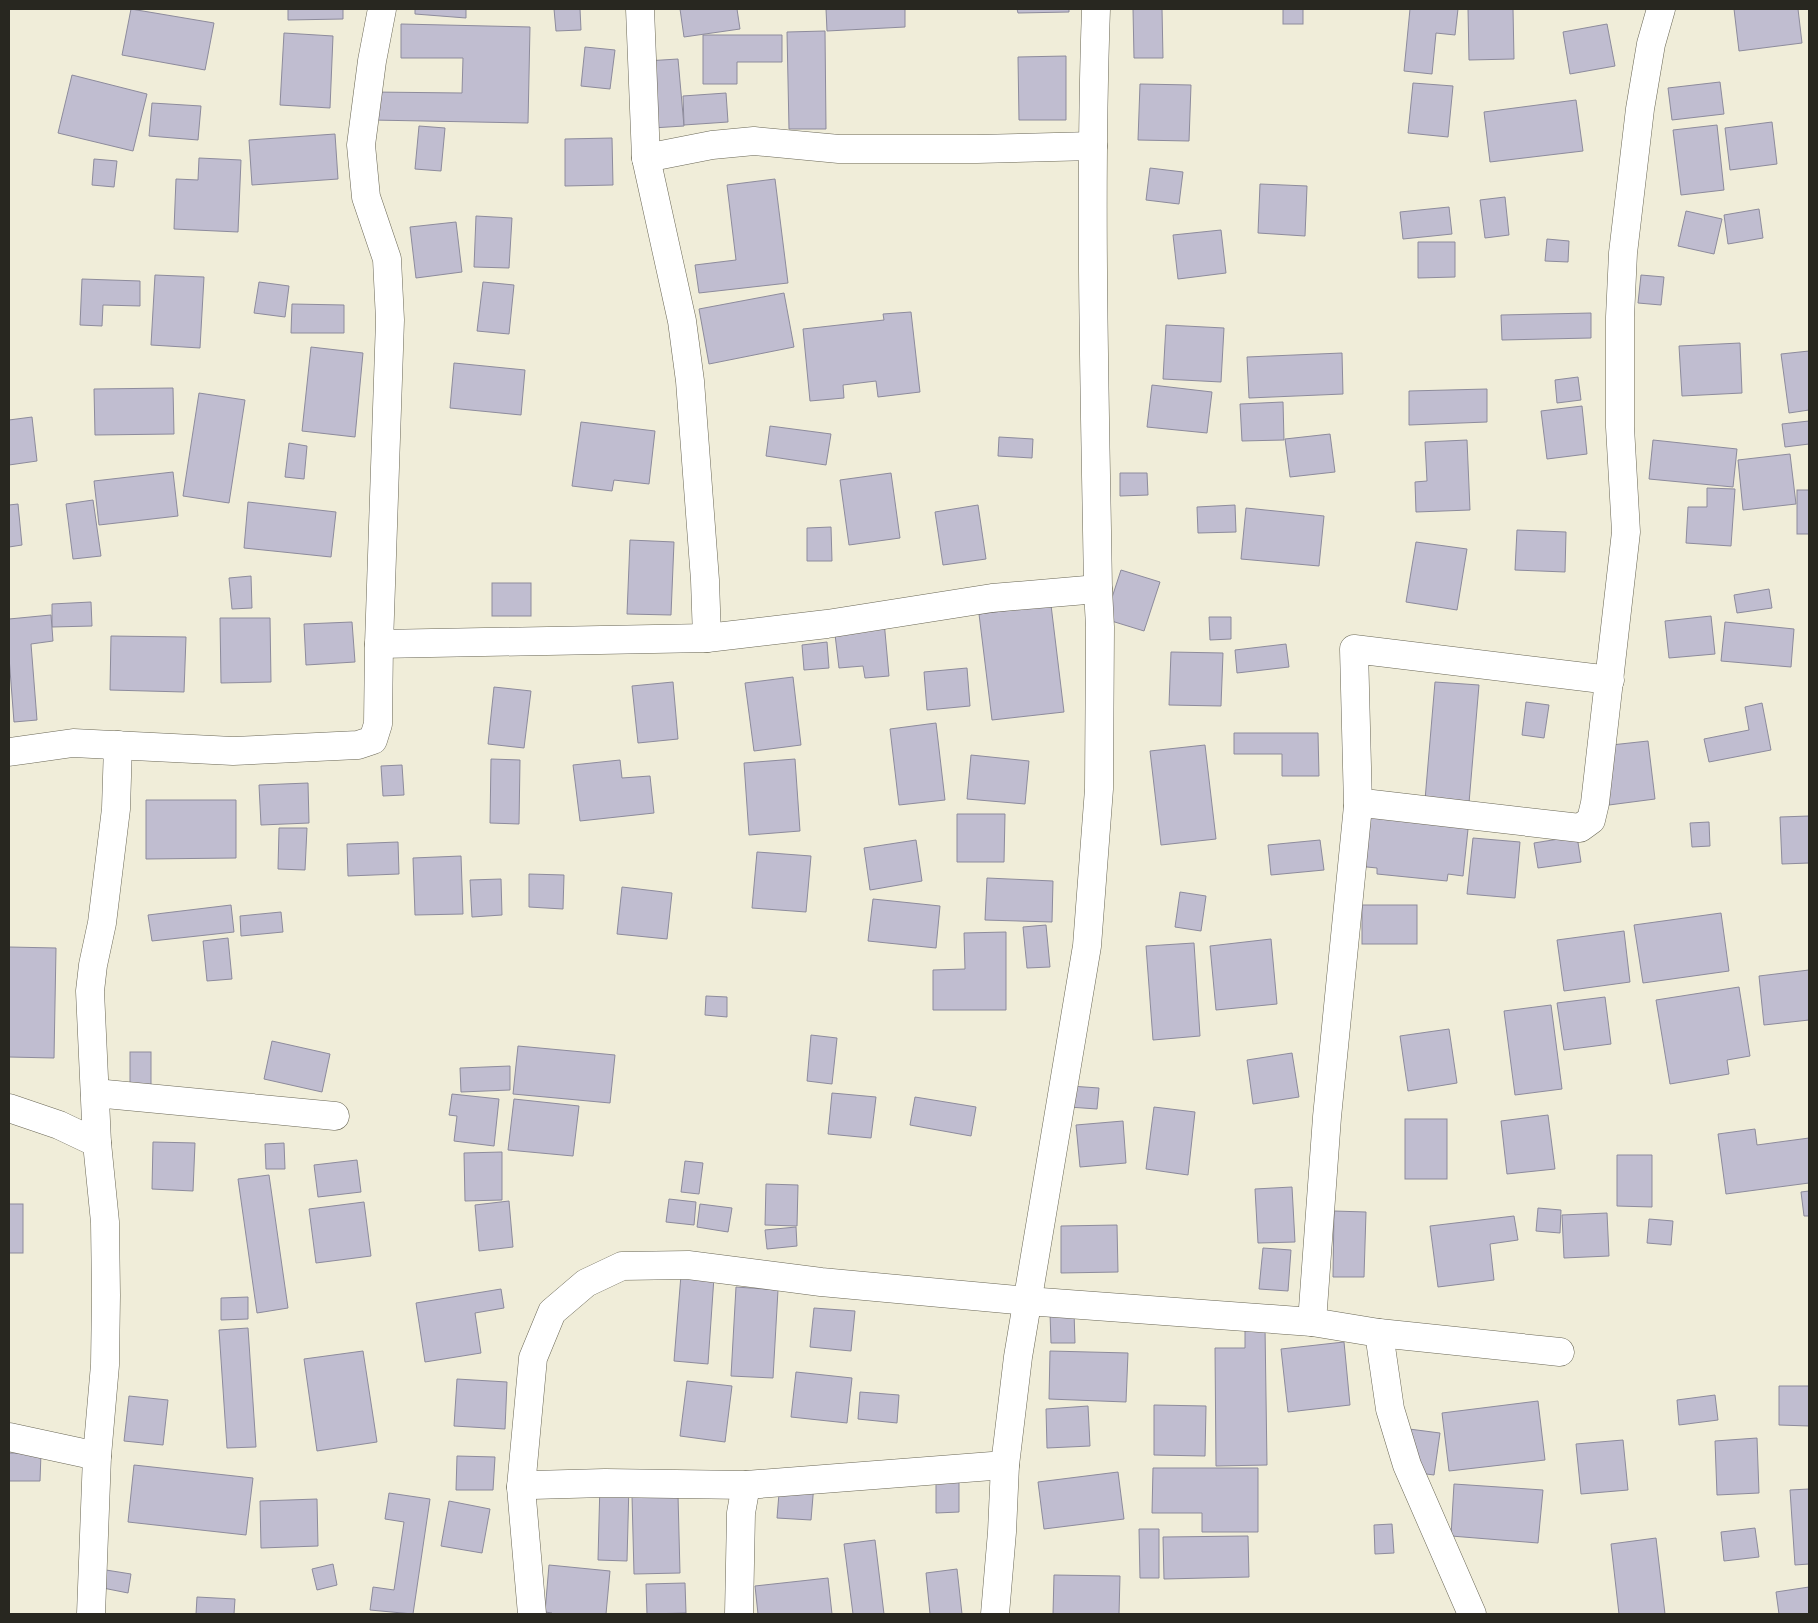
<svg xmlns="http://www.w3.org/2000/svg" width="1818" height="1623" font-family="'Asap Condensed',sans-serif">
<style>
.building{fill:#c0bdd0;stroke:#8d8b9c}
.lines{fill:none;stroke-linecap:round;stroke-linejoin:round}
.street-casing{stroke:#6a6756;stroke-width:29}
.street{stroke:#fff;stroke-width:28}
</style>
<rect width="100%" height="100%" fill="#f0edd9"/>
<g class="building">
<polygon points="131,9 214,23 205,70 122,55"/>
<polygon points="288,9 343,9 343,19 288,20"/>
<polygon points="415,9 466,9 466,18 415,14"/>
<polygon points="554,9 580,9 581,30 556,31"/>
<polygon points="680,9 737,9 740,29 684,37"/>
<polygon points="826,9 905,9 905,27 827,31"/>
<polygon points="1017,9 1069,9 1069,12 1018,13"/>
<polygon points="1133,9 1162,9 1163,58 1134,58"/>
<rect x="1283" y="9" width="20" height="15"/>
<polygon points="1410,9 1458,9 1455,35 1436,33 1432,74 1404,71"/>
<polygon points="1468,9 1513,9 1514,59 1469,60"/>
<polygon points="1734,9 1798,9 1802,43 1739,51"/>
<polygon points="401,24 530,27 528,123 372,120 372,92 462,93 463,58 401,58"/>
<polygon points="1607,24 1615,66 1570,74 1563,32"/>
<polygon points="825,31 826,129 789,129 787,32"/>
<polygon points="284,33 333,36 330,108 280,105"/>
<polygon points="703,35 782,35 782,62 737,62 737,84 703,84"/>
<polygon points="585,47 615,50 610,89 581,86"/>
<polygon points="1066,56 1066,120 1019,120 1018,57"/>
<polygon points="678,59 684,126 652,128 646,61"/>
<polygon points="72,75 147,94 133,151 58,133"/>
<polygon points="1720,82 1724,114 1672,120 1668,88"/>
<polygon points="1413,83 1453,86 1448,137 1408,133"/>
<polygon points="1140,84 1191,85 1189,141 1138,140"/>
<polygon points="726,93 728,122 684,125 683,96"/>
<polygon points="1576,100 1583,151 1490,162 1484,112"/>
<polygon points="152,103 201,106 198,140 149,136"/>
<polygon points="1772,122 1777,164 1730,170 1725,128"/>
<polygon points="1717,125 1724,190 1681,195 1673,130"/>
<polygon points="419,126 445,128 441,171 415,169"/>
<polygon points="335,134 338,179 252,185 249,140"/>
<polygon points="612,138 613,185 565,186 565,139"/>
<polygon points="199,158 241,160 238,232 174,229 176,179 198,180"/>
<polygon points="94,159 117,161 114,187 92,185"/>
<polygon points="1150,168 1183,172 1179,204 1146,200"/>
<polygon points="775,179 788,283 699,293 695,265 736,260 727,185"/>
<polygon points="1260,184 1307,186 1305,236 1258,233"/>
<polygon points="1505,197 1509,235 1485,238 1480,200"/>
<polygon points="1449,207 1452,234 1403,239 1400,212"/>
<polygon points="1759,209 1763,238 1728,244 1724,215"/>
<polygon points="1686,211 1722,219 1714,254 1678,246"/>
<polygon points="476,216 512,218 509,268 474,267"/>
<polygon points="456,222 462,272 416,278 410,227"/>
<polygon points="1221,230 1226,273 1178,279 1173,235"/>
<polygon points="1547,239 1569,241 1568,262 1545,261"/>
<polygon points="1418,242 1455,242 1455,277 1418,278"/>
<polygon points="155,275 204,277 200,348 151,345"/>
<polygon points="1641,275 1664,277 1661,305 1638,303"/>
<polygon points="82,279 140,281 140,306 103,305 102,326 80,325"/>
<polygon points="259,282 289,286 285,317 254,313"/>
<polygon points="483,282 514,285 509,334 477,331"/>
<polygon points="784,293 794,347 709,364 699,309"/>
<polygon points="292,304 344,305 344,333 291,333"/>
<polygon points="911,312 920,392 878,397 876,381 843,385 844,398 810,401 803,329 884,320 883,314"/>
<polygon points="1591,313 1591,338 1502,340 1501,315"/>
<polygon points="1166,325 1224,328 1221,382 1163,379"/>
<polygon points="1740,343 1742,393 1682,396 1679,346"/>
<polygon points="311,347 363,353 355,437 302,431"/>
<polygon points="1809,351 1809,410 1789,413 1781,354"/>
<polygon points="1342,353 1343,394 1249,398 1247,357"/>
<polygon points="454,363 525,370 521,415 450,408"/>
<polygon points="1578,377 1581,400 1557,403 1555,380"/>
<polygon points="1152,385 1212,392 1207,433 1147,427"/>
<polygon points="173,388 174,434 95,435 94,389"/>
<polygon points="1487,389 1487,422 1409,425 1409,391"/>
<polygon points="199,393 245,400 229,503 183,496"/>
<polygon points="1283,402 1284,440 1242,441 1240,404"/>
<polygon points="1582,406 1587,454 1547,459 1541,411"/>
<polygon points="32,417 37,461 9,465 9,420"/>
<polygon points="1809,421 1809,444 1785,447 1782,424"/>
<polygon points="581,422 655,431 649,484 614,480 612,491 572,486"/>
<polygon points="770,426 831,434 826,465 766,456"/>
<polygon points="1330,434 1335,472 1290,477 1285,439"/>
<polygon points="999,437 1033,439 1032,458 998,456"/>
<polygon points="1467,440 1470,510 1416,512 1415,482 1427,481 1425,442"/>
<polygon points="1653,440 1737,449 1733,487 1649,479"/>
<polygon points="289,443 307,446 304,479 285,477"/>
<polygon points="1790,454 1796,504 1743,510 1738,460"/>
<polygon points="173,472 178,516 99,525 94,481"/>
<polygon points="891,473 900,538 849,545 840,480"/>
<polygon points="1120,473 1147,473 1148,495 1120,496"/>
<polygon points="1707,488 1735,489 1731,546 1686,543 1688,507 1707,507"/>
<rect x="1797" y="490" width="12" height="44"/>
<polygon points="93,500 101,556 73,559 66,504"/>
<polygon points="248,502 336,512 331,557 244,548"/>
<polygon points="18,504 22,545 9,547 9,505"/>
<polygon points="978,505 986,559 943,565 935,512"/>
<polygon points="1235,505 1236,532 1198,533 1197,507"/>
<polygon points="1246,508 1324,516 1319,566 1241,559"/>
<polygon points="831,527 832,561 807,561 807,528"/>
<polygon points="1517,530 1566,532 1565,572 1515,570"/>
<polygon points="630,540 674,542 671,615 627,614"/>
<polygon points="1416,542 1467,549 1457,610 1406,602"/>
<polygon points="1121,570 1160,582 1144,631 1105,619"/>
<polygon points="251,576 252,608 232,609 229,578"/>
<rect x="492" y="583" width="39" height="33"/>
<polygon points="1769,589 1772,608 1737,613 1734,595"/>
<polygon points="91,602 92,626 52,627 52,604"/>
<polygon points="1051,605 1064,712 992,720 979,614"/>
<polygon points="51,615 53,641 31,644 37,720 14,722 9,657 9,619"/>
<polygon points="1711,616 1715,654 1669,658 1665,621"/>
<polygon points="1209,617 1231,617 1231,639 1210,640"/>
<polygon points="220,618 270,618 271,682 221,683"/>
<polygon points="884,621 889,676 865,678 863,666 839,668 834,626"/>
<polygon points="352,622 355,662 306,665 304,624"/>
<polygon points="1725,622 1794,629 1791,667 1721,661"/>
<polygon points="111,636 186,637 184,692 110,690"/>
<polygon points="827,642 829,668 804,670 802,645"/>
<polygon points="1286,644 1289,667 1237,673 1235,650"/>
<polygon points="1171,652 1223,653 1221,706 1169,705"/>
<polygon points="967,668 970,706 927,710 924,672"/>
<polygon points="793,677 801,745 754,751 745,683"/>
<polygon points="673,682 678,739 638,743 632,686"/>
<polygon points="1435,682 1479,685 1469,803 1425,800"/>
<polygon points="494,687 531,691 524,748 488,744"/>
<polygon points="1526,702 1549,705 1544,738 1522,735"/>
<polygon points="1762,703 1771,750 1709,762 1704,739 1749,730 1745,707"/>
<polygon points="936,723 945,800 899,805 890,729"/>
<polygon points="1234,733 1318,733 1319,776 1282,776 1282,754 1234,754"/>
<polygon points="1648,741 1655,799 1609,805 1602,746"/>
<polygon points="1205,745 1216,839 1161,845 1150,751"/>
<polygon points="971,755 1029,761 1025,804 967,799"/>
<polygon points="491,759 520,760 519,824 490,823"/>
<polygon points="795,759 800,831 749,835 744,763"/>
<polygon points="620,760 622,778 650,776 654,813 580,821 573,765"/>
<polygon points="402,765 404,795 383,796 381,766"/>
<polygon points="308,783 309,823 261,825 259,785"/>
<polygon points="146,800 236,800 236,858 146,859"/>
<polygon points="1363,809 1469,820 1463,876 1448,874 1447,881 1377,874 1377,868 1357,866"/>
<polygon points="957,814 1005,814 1004,862 957,862"/>
<polygon points="1809,816 1809,863 1782,864 1780,817"/>
<polygon points="1709,822 1710,846 1692,847 1690,823"/>
<polygon points="279,828 307,828 305,870 278,869"/>
<polygon points="1577,836 1581,862 1538,868 1534,843"/>
<polygon points="1473,838 1520,842 1515,898 1467,894"/>
<polygon points="916,840 922,881 870,890 864,848"/>
<polygon points="1320,840 1324,870 1271,875 1268,845"/>
<polygon points="398,842 399,874 348,876 347,844"/>
<polygon points="757,852 811,856 806,912 752,908"/>
<polygon points="461,856 463,914 415,915 413,858"/>
<polygon points="529,874 564,875 563,909 529,907"/>
<polygon points="987,878 1053,881 1052,922 985,920"/>
<polygon points="501,879 502,915 472,917 470,880"/>
<polygon points="622,887 672,893 667,939 617,934"/>
<polygon points="1180,892 1206,896 1201,931 1175,927"/>
<polygon points="873,899 940,906 936,948 868,941"/>
<polygon points="231,905 234,932 152,941 148,915"/>
<rect x="1362" y="905" width="55" height="39"/>
<polygon points="281,912 283,932 241,936 240,916"/>
<polygon points="1721,913 1729,971 1643,983 1634,925"/>
<polygon points="1046,925 1050,967 1027,968 1023,927"/>
<polygon points="1624,931 1630,982 1564,991 1557,940"/>
<polygon points="1006,932 1006,1010 933,1010 933,970 965,969 964,933"/>
<polygon points="228,938 232,979 207,981 203,941"/>
<polygon points="1271,939 1277,1004 1216,1010 1210,946"/>
<polygon points="1194,943 1200,1036 1153,1040 1146,946"/>
<polygon points="9,947 56,948 54,1058 9,1057"/>
<polygon points="1809,970 1809,1020 1764,1025 1759,976"/>
<polygon points="1739,987 1750,1056 1727,1060 1729,1074 1670,1084 1656,1000"/>
<polygon points="706,996 727,997 727,1017 705,1015"/>
<polygon points="1605,997 1611,1044 1564,1050 1557,1003"/>
<polygon points="1551,1005 1562,1089 1515,1095 1504,1011"/>
<polygon points="1449,1029 1457,1083 1408,1091 1400,1036"/>
<polygon points="811,1035 837,1038 832,1084 807,1081"/>
<polygon points="272,1041 330,1054 322,1092 264,1079"/>
<polygon points="518,1046 615,1055 610,1103 513,1094"/>
<rect x="130" y="1052" width="21" height="40"/>
<polygon points="1292,1053 1299,1097 1253,1104 1247,1060"/>
<polygon points="510,1066 510,1090 461,1092 460,1068"/>
<polygon points="1070,1086 1099,1088 1097,1109 1069,1107"/>
<polygon points="832,1093 876,1097 871,1138 828,1134"/>
<polygon points="452,1094 499,1099 494,1146 454,1141 457,1116 449,1115"/>
<polygon points="915,1097 976,1107 971,1136 910,1125"/>
<polygon points="514,1099 579,1106 573,1156 508,1150"/>
<polygon points="1154,1107 1195,1112 1188,1175 1146,1169"/>
<polygon points="1548,1115 1555,1169 1507,1174 1501,1121"/>
<rect x="1405" y="1119" width="42" height="60"/>
<polygon points="1123,1121 1126,1163 1080,1167 1076,1125"/>
<polygon points="1755,1129 1757,1145 1809,1138 1809,1183 1726,1194 1718,1134"/>
<polygon points="153,1142 195,1143 193,1191 152,1189"/>
<polygon points="284,1143 285,1169 266,1169 265,1144"/>
<polygon points="502,1152 502,1200 465,1201 464,1153"/>
<polygon points="1617,1155 1652,1155 1652,1207 1617,1206"/>
<polygon points="357,1160 361,1192 318,1197 314,1165"/>
<polygon points="685,1161 703,1163 699,1194 681,1192"/>
<polygon points="269,1175 288,1308 257,1313 238,1179"/>
<polygon points="766,1184 798,1185 797,1226 765,1225"/>
<polygon points="1292,1187 1295,1242 1258,1243 1255,1189"/>
<polygon points="1809,1191 1809,1216 1804,1216 1801,1192"/>
<polygon points="669,1199 696,1202 694,1225 666,1222"/>
<polygon points="509,1201 513,1247 479,1251 475,1205"/>
<polygon points="364,1202 371,1256 316,1263 309,1209"/>
<rect x="9" y="1204" width="14" height="49"/>
<polygon points="700,1204 732,1208 728,1232 697,1227"/>
<polygon points="1538,1208 1561,1210 1560,1233 1536,1231"/>
<polygon points="1334,1211 1366,1212 1364,1277 1333,1277"/>
<polygon points="1607,1213 1609,1256 1564,1258 1562,1215"/>
<polygon points="1514,1216 1518,1240 1490,1244 1494,1280 1438,1287 1430,1226"/>
<polygon points="1649,1219 1673,1221 1671,1245 1647,1243"/>
<polygon points="1117,1225 1118,1272 1061,1273 1061,1226"/>
<polygon points="796,1227 797,1246 767,1249 765,1230"/>
<polygon points="1263,1248 1291,1250 1288,1291 1259,1289"/>
<polygon points="681,1275 714,1277 708,1364 674,1361"/>
<polygon points="736,1287 778,1290 773,1378 731,1376"/>
<polygon points="501,1289 504,1308 475,1313 481,1353 425,1362 416,1303"/>
<polygon points="248,1297 248,1319 221,1320 221,1298"/>
<polygon points="814,1308 855,1311 851,1351 810,1347"/>
<polygon points="1074,1312 1075,1343 1051,1343 1050,1313"/>
<polygon points="1265,1327 1267,1465 1216,1466 1215,1348 1245,1348 1245,1328"/>
<polygon points="248,1328 256,1447 227,1448 219,1330"/>
<polygon points="1344,1342 1350,1405 1288,1412 1281,1349"/>
<polygon points="363,1351 377,1442 317,1451 304,1359"/>
<polygon points="1050,1351 1128,1353 1126,1402 1049,1399"/>
<polygon points="796,1372 852,1378 847,1423 791,1417"/>
<polygon points="457,1379 507,1382 505,1429 454,1426"/>
<polygon points="687,1381 732,1386 725,1442 680,1436"/>
<polygon points="1779,1386 1809,1386 1809,1426 1779,1425"/>
<polygon points="860,1392 899,1395 897,1423 858,1419"/>
<polygon points="1715,1395 1718,1420 1679,1425 1677,1400"/>
<polygon points="129,1396 168,1400 163,1445 124,1441"/>
<polygon points="1538,1401 1545,1460 1449,1471 1442,1413"/>
<polygon points="1154,1405 1206,1406 1205,1456 1154,1455"/>
<polygon points="1088,1406 1090,1446 1047,1448 1046,1409"/>
<polygon points="1409,1429 1440,1433 1434,1475 1403,1471"/>
<polygon points="1757,1438 1759,1493 1717,1495 1715,1441"/>
<polygon points="1623,1440 1628,1490 1581,1494 1576,1444"/>
<polygon points="9,1453 41,1453 40,1481 9,1481"/>
<polygon points="457,1456 495,1457 493,1490 456,1490"/>
<polygon points="134,1465 253,1478 246,1535 128,1522"/>
<polygon points="1153,1468 1258,1468 1258,1532 1202,1532 1202,1513 1152,1513"/>
<polygon points="1118,1472 1124,1519 1044,1529 1038,1482"/>
<polygon points="936,1474 959,1475 959,1512 936,1513"/>
<polygon points="780,1481 814,1484 811,1520 777,1518"/>
<polygon points="600,1483 629,1484 627,1561 598,1560"/>
<polygon points="1454,1484 1543,1490 1538,1543 1451,1536"/>
<polygon points="1809,1489 1809,1564 1795,1565 1790,1490"/>
<polygon points="389,1493 430,1499 413,1614 370,1610 373,1587 394,1590 404,1522 385,1519"/>
<polygon points="678,1495 680,1573 634,1574 632,1496"/>
<polygon points="317,1499 318,1546 261,1548 260,1501"/>
<polygon points="449,1501 490,1509 482,1553 441,1546"/>
<polygon points="1392,1524 1394,1553 1375,1554 1374,1525"/>
<polygon points="1755,1528 1759,1557 1724,1561 1721,1532"/>
<polygon points="1139,1529 1159,1529 1159,1578 1140,1578"/>
<polygon points="1248,1536 1249,1577 1164,1579 1163,1537"/>
<polygon points="1656,1538 1665,1614 1619,1614 1611,1544"/>
<polygon points="875,1540 884,1614 853,1614 844,1544"/>
<polygon points="333,1564 337,1585 317,1590 312,1569"/>
<polygon points="549,1565 610,1571 606,1614 552,1614 552,1613 545,1612"/>
<polygon points="957,1569 962,1614 930,1614 926,1573"/>
<polygon points="106,1570 131,1574 128,1593 103,1588"/>
<polygon points="1054,1575 1120,1576 1119,1614 1053,1614"/>
<polygon points="828,1578 832,1614 758,1614 755,1586"/>
<polygon points="685,1583 686,1613 647,1614 646,1584"/>
<polygon points="1809,1587 1809,1614 1779,1614 1776,1592"/>
<polygon points="197,1597 235,1599 234,1614 196,1614"/>
</g>
<g class="lines">
<defs>
<g id="street">
<polyline points="640,9 646,158 682,321 690,381 705,580 707,638"/>
<path d="M1096,9C1089,202 1095,396 1098,589"/>
<polyline points="646,158 712,145 754,141 839,149 977,149 1093,146"/>
<polyline points="379,644 707,638 827,624 992,598 1098,589 1100,627 1099,789 1087,946 1018,1357 1005,1465 1002,1532 995,1614"/>
<polyline points="9,752 73,743 233,751 358,745 373,740 378,724 379,644 390,320 387,259 366,197 361,145 372,61 382,9"/>
<polyline points="1358,806 1372,804 1580,828 1591,820 1595,803 1626,532 1620,427 1620,317 1623,253 1640,109 1651,44 1661,9"/>
<polyline points="95,1093 335,1116"/>
<polyline points="9,1108 59,1125 97,1143"/>
<polyline points="1312,1322 1327,1117 1358,806 1354,649 1610,680"/>
<polyline points="1379,1333 1390,1409 1407,1465 1472,1614"/>
<polyline points="9,1437 97,1456"/>
<polyline points="521,1487 532,1485 605,1483 746,1485 1005,1465"/>
<polyline points="91,1614 97,1456 105,1365 106,1295 105,1222 97,1143 90,991 93,965 102,923 116,809 118,745"/>
<polyline points="532,1614 521,1487 533,1358 552,1312 586,1283 622,1266 688,1265 821,1282 1027,1301 1312,1322 1379,1333 1560,1352"/>
<polyline points="739,1614 741,1513 746,1485"/>
</g>
</defs>
<use href="#street" class="street-casing"/>
<use href="#street" class="street"/>
</g>
<rect width="1818" height="1623" fill="none" stroke="#282720" stroke-width="20"/>
</svg>
